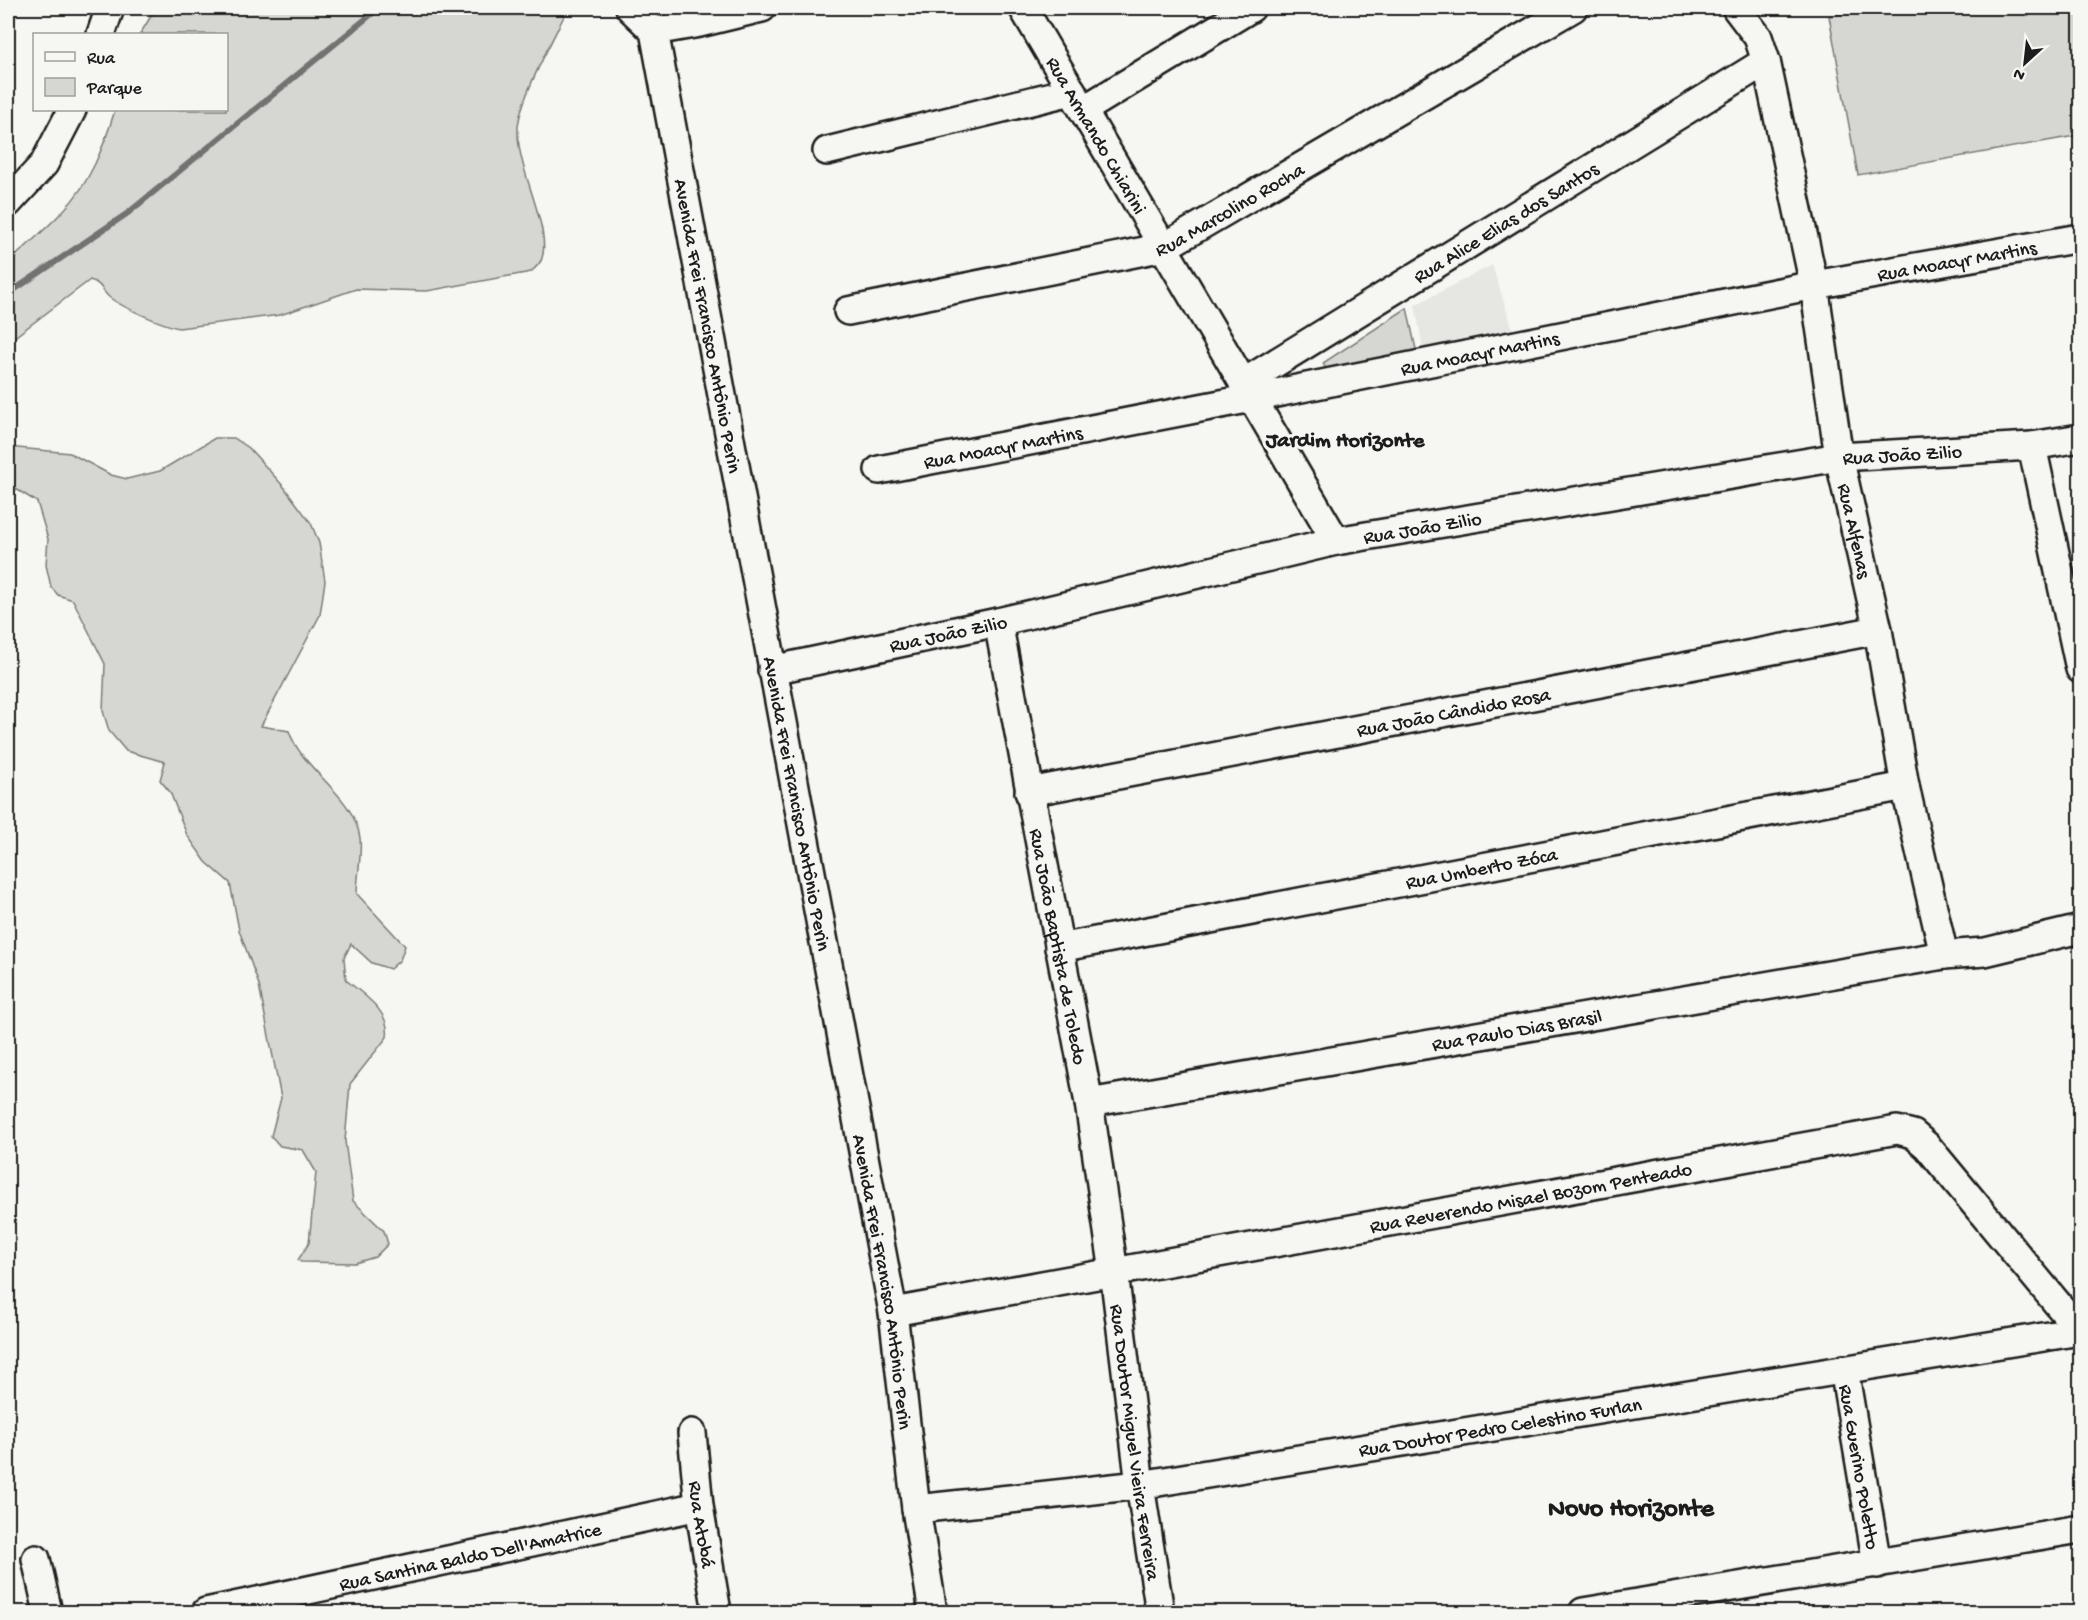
<svg xmlns="http://www.w3.org/2000/svg" width="2088" height="1620" font-family="'Gochi Hand',sans-serif">
<style>
.built{fill:#e6e6e2}
.green{fill:#d6d6d2;stroke:#797977;stroke-width:1.5}
.lines{fill:none;stroke-linecap:round;stroke-linejoin:round}
.stream{stroke:#727271;stroke-width:6}
.minor-casing{stroke:#1c1c1c;stroke-width:32}
.minor{stroke:#f6f6f2;stroke-width:27}
.labels{text-anchor:middle;stroke-width:6;stroke-linejoin:round;paint-order:stroke}
.street-label{font-size:20px;fill:#1c1c1c;stroke:#f6f6f2}
.quarter-label{font-size:22px;font-weight:bold;fill:#1c1c1c;stroke:#f6f6f2}
.district-label{font-size:26px;font-weight:bold;fill:#1c1c1c;stroke:#f6f6f2}
</style>
<rect width="100%" height="100%" fill="#f6f6f2"/>
<filter id="ink" filterUnits="userSpaceOnUse"><feTurbulence type="fractalNoise" baseFrequency=".0167" numOctaves="2"/><feDisplacementMap in="SourceGraphic" scale="12" xChannelSelector="R" yChannelSelector="G"/><feConvolveMatrix kernelMatrix="1 2 1 2 8 2 1 2 1" color-interpolation-filters="sRGB"/></filter>
<g filter="url(#ink)">
<polygon class="built" points="1492,265 1514,333 1424,353 1415,305"/>
<g class="green">
<path d="M156,8H568C554,38 521,95 518,127C515,166 552,228 542,258C541,263 535,268 531,272L427,291L356,289L280,315L179,328C163,325 124,308 110,298C101,291 103,284 90,280L8,342V263C26,246 45,230 62,212C90,184 104,146 115,110H226V34H140Z"/>
<polygon points="1877,8 2080,8 2080,135 1858,175 1829,16"/>
<polygon points="1407,308 1417,354 1328,374 1323,363"/>
<path d="M215,438H234L249,448L284,487L311,523L319,543L325,581L320,615L261,726L289,731C303,772 354,794 360,838C362,854 357,877 357,894L405,946L400,960L390,969L372,963L351,944L344,958L346,980C364,995 391,1012 387,1037L350,1084L345,1141L353,1201L384,1231L388,1244L375,1257L355,1263L301,1262L298,1260L309,1243L316,1172L303,1150L280,1146L271,1136L281,1098L259,985L239,930L230,883L206,862L187,835L170,792L160,780L165,762L126,751L109,731L103,711L105,664L73,600L58,595L51,587L46,565L48,539L37,502L8,484V447L70,453L111,475L127,479L160,471Z"/>
</g>
<g class="lines">
<polyline class="stream" points="8,294 128,213 379,8"/>
<defs>
<g id="minor">
<path id="s1" d="M630,8L654,31L893,1312L916,1509L933,1612"/>
<path id="s2" d="M1023,8L1336,541"/>
<path id="s3" d="M1736,8L1758,37L1766,61L1814,285L1839,457L1878,630L1905,786L1944,955"/>
<polyline points="654,31 700,23 762,8"/>
<polyline points="101,34 110,8"/>
<polyline points="1083,110 1251,8"/>
<polyline points="827,151 1072,91"/>
<polyline points="8,203 44,164 72,110"/>
<path id="s4" d="M848,311L1164,247L1573,8"/>
<path id="s5" d="M1243,383L1766,61"/>
<polyline points="2032,446 2080,669"/>
<path id="s6" d="M879,470L1252,398L1814,285L2080,238"/>
<path id="s7" d="M998,622L1089,1103L1114,1272L1140,1485L1160,1612"/>
<path id="s8" d="M772,670L998,622L1336,541L1839,457L2032,446L2080,438"/>
<path id="s9" d="M1029,792L1878,630"/>
<path id="s10" d="M1059,948L1905,786"/>
<path id="s11" d="M1089,1103L1944,955L1985,952L2080,929"/>
<path id="s12" d="M893,1312L1897,1130L1913,1134L1927,1146L2080,1331"/>
<path id="s13" d="M1844,1369L1877,1564"/>
<path id="s14" d="M692,1433L699,1506L717,1612"/>
<path id="s15" d="M916,1509L1140,1485L2080,1331"/>
<polyline points="36,1559 48,1612"/>
<path id="s16" d="M206,1612L699,1506"/>
<polyline points="1583,1612 2080,1529"/>
</g>
</defs>
<use href="#minor" class="minor-casing"/>
<use href="#minor" class="minor"/>
</g>
</g>
<g class="labels">
<g class="street-label">
<text dy="7" stroke="none"><textPath href="#s2" startOffset="147">Rua Armando Chiarini</textPath></text>
<text dy="7" stroke="none"><textPath href="#s4" startOffset="398">Rua Marcolino Rocha</textPath></text>
<text dy="7" stroke="none"><textPath href="#s5" startOffset="308">Rua Alice Elias dos Santos</textPath></text>
<text dy="7" stroke="none"><textPath href="#s6" startOffset="1098">Rua Moacyr Martins</textPath></text>
<text dy="7" stroke="none"><textPath href="#s1" startOffset="333">Avenida Frei Francisco Antônio Perin</textPath></text>
<text dy="7" stroke="none"><textPath href="#s6" startOffset="612">Rua Moacyr Martins</textPath></text>
<text dy="7" stroke="none"><textPath href="#s6" startOffset="126">Rua Moacyr Martins</textPath></text>
<text dy="7" stroke="none"><textPath href="#s8" startOffset="1152">Rua João Zilio</textPath></text>
<text dy="7" stroke="none"><textPath href="#s8" startOffset="666">Rua João Zilio</textPath></text>
<text dy="7" stroke="none"><textPath href="#s3" startOffset="540">Rua Alfenas</textPath></text>
<text dy="7" stroke="none"><textPath href="#s8" startOffset="180">Rua João Zilio</textPath></text>
<text dy="7" stroke="none"><textPath href="#s9" startOffset="432">Rua João Cândido Rosa</textPath></text>
<text dy="7" stroke="none"><textPath href="#s1" startOffset="819">Avenida Frei Francisco Antônio Perin</textPath></text>
<text dy="7" stroke="none"><textPath href="#s10" startOffset="430">Rua Umberto Zóca</textPath></text>
<text dy="7" stroke="none"><textPath href="#s7" startOffset="330">Rua João Baptista de Toledo</textPath></text>
<text dy="7" stroke="none"><textPath href="#s11" startOffset="434">Rua Paulo Dias Brasil</textPath></text>
<text dy="7" stroke="none"><textPath href="#s12" startOffset="648">Rua Reverendo Misael Bozom Penteado</textPath></text>
<text dy="7" stroke="none"><textPath href="#s1" startOffset="1305">Avenida Frei Francisco Antônio Perin</textPath></text>
<text dy="7" stroke="none"><textPath href="#s15" startOffset="590">Rua Doutor Pedro Celestino Furlan</textPath></text>
<text dy="7" stroke="none"><textPath href="#s7" startOffset="832">Rua Doutor Miguel Vieira Ferreira</textPath></text>
<text dy="7" stroke="none"><textPath href="#s13" startOffset="99">Rua Guerino Poletto</textPath></text>
<text dy="7" stroke="none"><textPath href="#s14" startOffset="92">Rua Atobá</textPath></text>
<text dy="7" stroke="none"><textPath href="#s16" startOffset="270">Rua Santina Baldo Dell'Amatrice</textPath></text>
</g>
<g class="quarter-label">
<text x="1345" y="446">Jardim Horizonte</text>
</g>
<g class="district-label">
<text x="1631" y="1515">Novo Horizonte</text>
</g>
</g>
<rect width="2088" height="1620" fill="none" stroke="#f6f6f2" stroke-width="30"/>
<rect x="15" y="15" width="2058" height="1590" fill="none" stroke="#1c1c1c" stroke-width="2" filter="url(#ink)"/>
<rect x="33" y="33" width="195" height="78" fill="#f6f6f2" stroke="#9f9f9c" stroke-width="1.5"/>
<rect x="45" y="52" width="30" height="9" fill="#f6f6f2" stroke="#9f9f9c" stroke-width="1.5"/>
<text x="87" y="63" font-size="18" fill="#1c1c1c">Rua</text>
<rect x="45" y="78" width="30" height="18" fill="#d6d6d2" stroke="#9f9f9c" stroke-width="1.5"/>
<text x="87" y="93" font-size="18" fill="#1c1c1c">Parque</text>
<g transform="translate(2025 63) rotate(207)" stroke="#f6f6f2" stroke-width="4.5" paint-order="stroke">
<path d="M0-4.5L10 22L0 15L-10 22Z" fill="#1c1c1c"/>
<text y="-9" font-size="16" font-weight="bold" text-anchor="middle" fill="#1c1c1c">N</text>
</g>
</svg>
